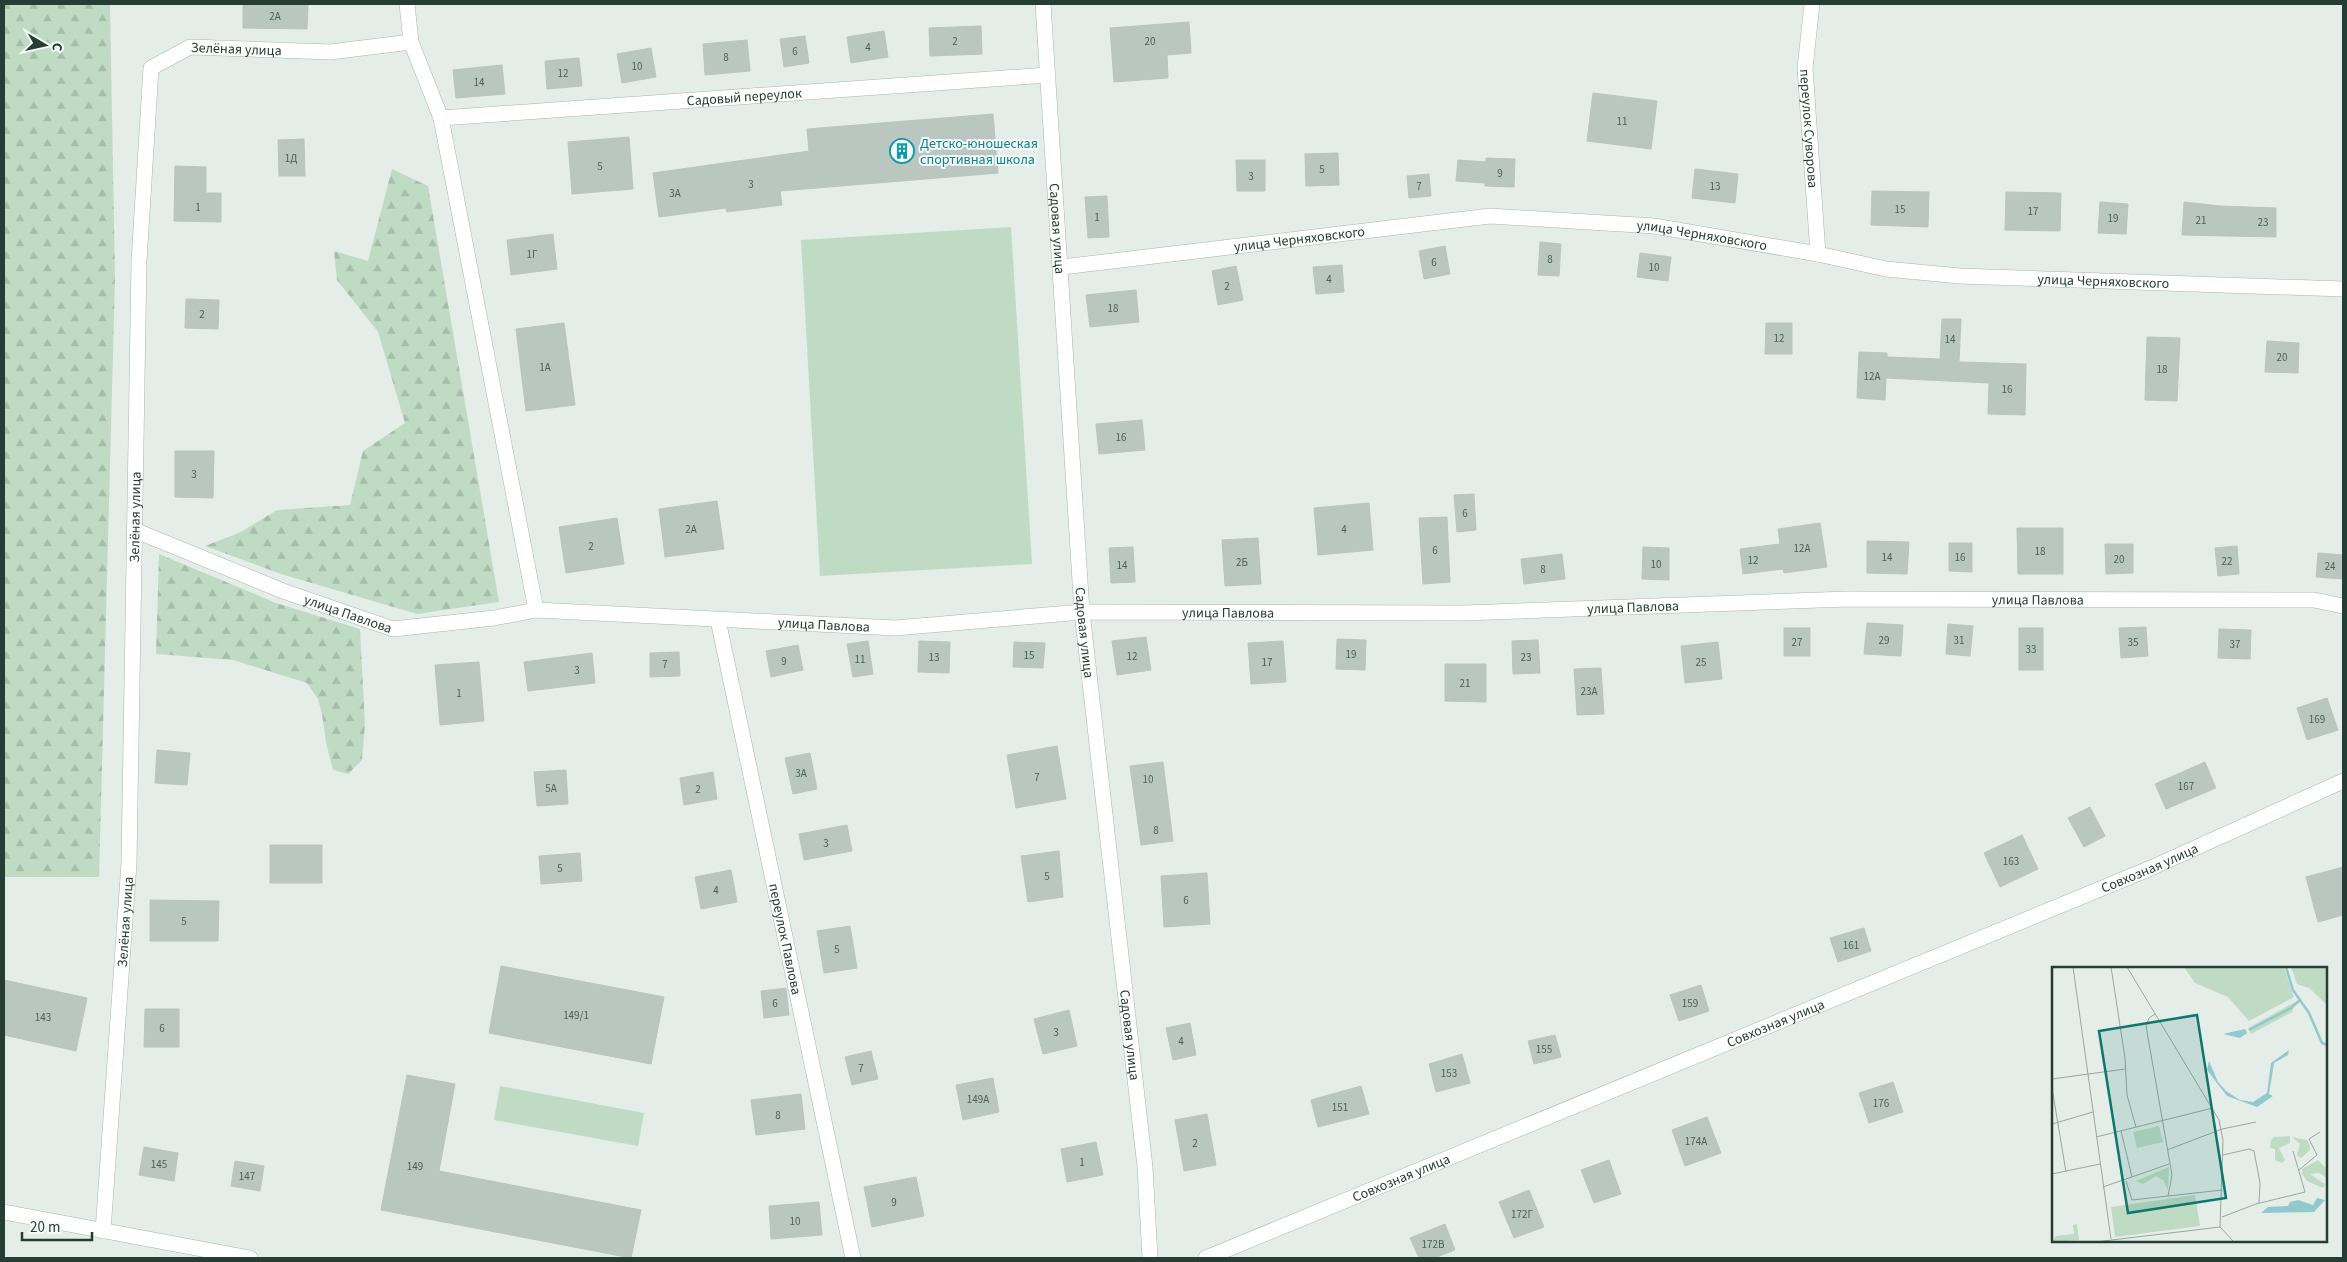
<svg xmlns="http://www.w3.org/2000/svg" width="2347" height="1262" font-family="'Source Sans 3',sans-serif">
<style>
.forest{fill:url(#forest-firs)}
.park{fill:#c0dbc4}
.building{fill:#bac7c1;stroke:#b8c6be}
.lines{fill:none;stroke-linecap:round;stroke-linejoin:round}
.street-casing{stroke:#a8b5ae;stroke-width:16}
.secondary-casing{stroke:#a4b7ae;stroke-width:16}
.street{stroke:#fff;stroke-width:15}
.secondary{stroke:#fff;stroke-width:15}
.labels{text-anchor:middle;stroke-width:4;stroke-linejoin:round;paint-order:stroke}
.number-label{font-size:11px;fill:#4a6057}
.street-label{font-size:14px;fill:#253d34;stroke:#f5f9f7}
.culture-label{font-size:14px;fill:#0d838f;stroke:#f5f9f7;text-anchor:start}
.inset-river{fill:none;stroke:#92c9cc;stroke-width:2.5}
.inset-road{fill:none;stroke:#98a7a0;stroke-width:1}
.view{fill:#0f766e;fill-opacity:0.15;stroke:#0f766e;stroke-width:2.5}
.inset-edge{fill:none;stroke:#253d34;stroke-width:2.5}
</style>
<defs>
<pattern id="forest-firs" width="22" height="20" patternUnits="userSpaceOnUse" patternTransform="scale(1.25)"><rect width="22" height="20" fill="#c0dbc4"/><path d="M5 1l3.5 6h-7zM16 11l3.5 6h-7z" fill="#a5bda9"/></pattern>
</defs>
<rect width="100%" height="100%" fill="#e5ede8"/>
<g class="forest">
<polygon points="4,4 110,4 115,278 99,877 4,877"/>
<polygon points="392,169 428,186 499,602 417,614 281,574 205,546 241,532 277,510 350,505 363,451 405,423 378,332 337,280 334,251 368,261"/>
<polygon points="159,554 276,603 360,629 365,725 362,760 348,774 333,770 326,742 322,714 318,699 307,683 233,660 156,654"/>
</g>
<g class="park">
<polygon points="1011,227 1032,564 820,576 801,240"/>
<polygon points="500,1086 644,1113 638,1146 494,1120"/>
</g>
<g class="building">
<polygon points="243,4 308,4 307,29 243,28"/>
<polygon points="1189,22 1191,53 1167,55 1168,78 1114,82 1110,28"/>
<polygon points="981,26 982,54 930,56 929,28"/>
<polygon points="884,31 888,57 851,63 847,37"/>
<polygon points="805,36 809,63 784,67 780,39"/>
<polygon points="747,40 750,71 705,75 703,44"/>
<polygon points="651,48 656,77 622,83 617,54"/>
<polygon points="579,58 582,86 547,89 545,61"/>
<polygon points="502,65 505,94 456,98 453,70"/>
<polygon points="1593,93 1657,101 1651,149 1587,141"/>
<polygon points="993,114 998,173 780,191 782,205 727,212 726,208 659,217 653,173 809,151 807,129"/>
<polygon points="629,137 633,189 572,194 568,142"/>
<polygon points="304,139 305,176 279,176 278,140"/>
<polygon points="1338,153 1339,185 1306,186 1305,154"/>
<polygon points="1486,158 1515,159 1514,187 1485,186 1485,183 1456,181 1458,160 1486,162"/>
<polygon points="1236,160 1265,160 1265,191 1237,191"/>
<polygon points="175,166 206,167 206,193 221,193 221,222 174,221"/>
<polygon points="1695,169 1738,174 1735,203 1692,198"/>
<polygon points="1429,174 1431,196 1409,198 1407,176"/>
<polygon points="1872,191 1929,192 1928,227 1871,225"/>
<polygon points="2006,192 2061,193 2060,231 2005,230"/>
<polygon points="1107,196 1109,237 1088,238 1085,197"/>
<polygon points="2100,202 2128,204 2126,234 2098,233"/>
<polygon points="2184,202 2220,206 2276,208 2276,237 2182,235"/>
<polygon points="553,234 557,269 511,275 507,240"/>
<polygon points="1540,242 1561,244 1559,276 1538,275"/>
<polygon points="1445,246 1450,274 1424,279 1419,251"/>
<polygon points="1640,253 1671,257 1668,281 1637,277"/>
<polygon points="1342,265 1344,292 1316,294 1313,267"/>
<polygon points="1236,266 1243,300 1218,305 1212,271"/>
<polygon points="1136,290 1139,322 1090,327 1086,295"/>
<polygon points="186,299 219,300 218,329 185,328"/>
<polygon points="1942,319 1961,319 1959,362 2026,364 2025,415 1988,414 1989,383 1886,378 1885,400 1857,398 1859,352 1887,353 1887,357 1940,359"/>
<polygon points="564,323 575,405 526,411 516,329"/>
<polygon points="1766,323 1792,323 1792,354 1765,354"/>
<polygon points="2147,337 2180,338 2177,401 2145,400"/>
<polygon points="2267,341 2299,343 2298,373 2265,372"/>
<polygon points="1142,420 1145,450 1099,454 1096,424"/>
<polygon points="175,451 214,451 213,498 175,497"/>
<polygon points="1474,494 1476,530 1457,532 1454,495"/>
<polygon points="717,501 724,549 665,557 659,509"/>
<polygon points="1369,503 1373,550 1318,555 1314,508"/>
<polygon points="1447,517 1450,582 1423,584 1419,518"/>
<polygon points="617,518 624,564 566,573 559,527"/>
<polygon points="1820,523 1827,567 1784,573 1783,569 1743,574 1740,549 1780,544 1778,529"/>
<polygon points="2017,528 2063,528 2063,574 2018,574"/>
<polygon points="1258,538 1261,584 1225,586 1222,540"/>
<polygon points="1867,541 1909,542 1907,574 1867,573"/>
<polygon points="1949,543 1972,543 1972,572 1949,571"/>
<polygon points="2105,544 2133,544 2133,573 2106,574"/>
<polygon points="2237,546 2239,574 2218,576 2215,548"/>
<polygon points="1133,547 1135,582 1111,583 1109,548"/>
<polygon points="1643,547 1669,548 1669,580 1642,579"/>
<polygon points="2318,553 2343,555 2343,579 2316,577"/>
<polygon points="1562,554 1565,579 1524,584 1521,559"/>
<polygon points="1867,623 1903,625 1901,656 1864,654"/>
<polygon points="1948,624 1973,626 1970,656 1946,654"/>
<polygon points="2146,627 2148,656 2121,658 2119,628"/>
<rect x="1784" y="628" width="26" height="28"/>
<rect x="2019" y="628" width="24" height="42"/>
<polygon points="2219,629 2251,630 2250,659 2218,658"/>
<polygon points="1146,637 1151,670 1117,675 1112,641"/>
<polygon points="1337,639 1366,640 1365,670 1336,669"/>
<polygon points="1538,640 1540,673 1513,674 1512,641"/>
<polygon points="868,641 873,674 853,677 847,644"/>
<polygon points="919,641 950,642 949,673 918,672"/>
<polygon points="1283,641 1286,682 1251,684 1248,643"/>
<polygon points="1014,642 1045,643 1043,668 1013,667"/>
<polygon points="1718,642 1722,679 1685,683 1681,646"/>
<polygon points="798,645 803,670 771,677 766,651"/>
<polygon points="679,652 680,676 650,677 650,653"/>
<polygon points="592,653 595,683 528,691 524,662"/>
<polygon points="479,662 484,721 440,725 435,665"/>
<polygon points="1445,664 1486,664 1486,702 1445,701"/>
<polygon points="1601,668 1604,714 1577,715 1574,669"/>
<polygon points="2327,698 2338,730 2307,740 2297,708"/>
<polygon points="1057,746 1066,799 1016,808 1007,755"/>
<polygon points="157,750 190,753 187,785 155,783"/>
<polygon points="810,753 817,789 793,794 785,758"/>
<polygon points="1163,762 1173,841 1141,845 1130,766"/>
<polygon points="2205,762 2216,788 2166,809 2155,784"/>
<polygon points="566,770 568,804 537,806 534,772"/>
<polygon points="713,772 717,799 684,805 680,778"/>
<polygon points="2090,807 2105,836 2084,847 2068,818"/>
<polygon points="847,825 852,851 804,860 799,834"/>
<polygon points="2022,835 2038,869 2000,887 1984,853"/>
<rect x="270" y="845" width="52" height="38"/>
<polygon points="1059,851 1063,897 1028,902 1021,856"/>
<polygon points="580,853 582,881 541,884 539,856"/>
<polygon points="2343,867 2343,915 2318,922 2306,877"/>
<polygon points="731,870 737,902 701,909 695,877"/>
<polygon points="1207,873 1210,924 1164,927 1161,876"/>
<polygon points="150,900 219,901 218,941 150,941"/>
<polygon points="850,926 857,968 824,973 817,931"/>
<polygon points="1864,928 1871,951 1838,962 1830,938"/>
<polygon points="501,966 664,997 651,1064 489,1033"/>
<polygon points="4,980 87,998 76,1051 4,1035"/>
<polygon points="1701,985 1709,1011 1679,1021 1670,995"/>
<polygon points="786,988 789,1015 764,1018 761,991"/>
<polygon points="145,1009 179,1009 179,1047 144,1047"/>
<polygon points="1069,1010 1077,1046 1043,1054 1034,1019"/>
<polygon points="1190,1023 1196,1055 1173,1060 1166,1028"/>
<polygon points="1555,1035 1561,1057 1534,1064 1528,1041"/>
<polygon points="871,1051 878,1079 852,1085 845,1057"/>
<polygon points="1462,1054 1470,1083 1436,1092 1429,1064"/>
<polygon points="407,1075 455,1084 439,1171 641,1210 631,1258 381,1210"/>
<polygon points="993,1078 999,1112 963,1120 956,1085"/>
<polygon points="1893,1082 1903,1112 1869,1123 1859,1093"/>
<polygon points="1361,1086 1369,1114 1318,1127 1311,1100"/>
<polygon points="801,1094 805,1129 756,1135 751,1100"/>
<polygon points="1207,1114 1216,1165 1184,1171 1175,1120"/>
<polygon points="1707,1117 1721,1153 1685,1166 1672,1130"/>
<polygon points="1096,1142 1103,1175 1067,1182 1061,1149"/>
<polygon points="144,1147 178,1153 174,1181 139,1175"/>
<polygon points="1609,1160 1621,1194 1594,1203 1581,1170"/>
<polygon points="235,1161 264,1166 260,1191 231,1186"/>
<polygon points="916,1177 924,1216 872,1227 864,1187"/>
<polygon points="1529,1190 1544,1227 1514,1238 1499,1202"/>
<polygon points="819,1202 822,1235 771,1239 769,1206"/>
<polygon points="1445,1224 1455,1250 1434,1258 1419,1258 1410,1238"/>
</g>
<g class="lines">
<defs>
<g id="street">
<polyline points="407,4 411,42 441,118 536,610"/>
<path id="s1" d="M1043,4L1082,612L1145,1167L1150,1258"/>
<path id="s2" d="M1812,4L1805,68L1818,254"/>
<path id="s3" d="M441,118L1048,75"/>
<path id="s4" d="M1062,267L1490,216L1654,226L1818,254L1886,269L1960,276L2343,289"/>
<path id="s5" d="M134,530L283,591L393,629L494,618L536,610L895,628L1082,612L1464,613L1847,599L2314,600L2343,606"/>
<path id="s6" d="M718,620L853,1258"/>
<path id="s7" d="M103,1231L129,863L139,261L151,68L190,47L330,52L411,42"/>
</g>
<g id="secondary">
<polyline points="4,1212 250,1258"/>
<path id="s8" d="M1206,1258L2151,868L2343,781"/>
</g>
</defs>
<use href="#street" class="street-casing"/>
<use href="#secondary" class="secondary-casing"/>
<use href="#street" class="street"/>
<use href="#secondary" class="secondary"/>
</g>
<defs>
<symbol id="building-ring" viewBox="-11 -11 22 22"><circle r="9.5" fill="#f5f9f7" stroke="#0f9aa8" stroke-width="1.5"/><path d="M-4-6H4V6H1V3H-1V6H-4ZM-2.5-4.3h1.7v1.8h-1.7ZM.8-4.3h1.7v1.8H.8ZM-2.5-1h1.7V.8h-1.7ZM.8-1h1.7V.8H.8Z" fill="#0f9aa8"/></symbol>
</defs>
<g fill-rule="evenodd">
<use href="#building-ring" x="888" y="137" width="28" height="28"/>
</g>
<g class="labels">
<g class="number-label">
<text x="275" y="20">2А</text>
<text x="955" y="45">2</text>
<text x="1150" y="45">20</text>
<text x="868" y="51">4</text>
<text x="795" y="55">6</text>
<text x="726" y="61">8</text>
<text x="637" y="70">10</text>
<text x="563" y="77">12</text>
<text x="479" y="86">14</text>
<text x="1622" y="125">11</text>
<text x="291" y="162">1Д</text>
<text x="600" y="170">5</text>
<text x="1322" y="173">5</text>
<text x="1500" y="177">9</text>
<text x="1251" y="180">3</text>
<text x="751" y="188">3</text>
<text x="1419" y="190">7</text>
<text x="1715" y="190">13</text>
<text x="675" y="197">3А</text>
<text x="198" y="211">1</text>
<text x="1900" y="213">15</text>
<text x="2033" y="215">17</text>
<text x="1097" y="221">1</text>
<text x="2113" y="222">19</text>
<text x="2201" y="224">21</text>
<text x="2263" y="226">23</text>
<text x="532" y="258">1Г</text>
<text x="1550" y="263">8</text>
<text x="1434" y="266">6</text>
<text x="1654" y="271">10</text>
<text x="1329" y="283">4</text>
<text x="1227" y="290">2</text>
<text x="1113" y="312">18</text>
<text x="202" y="318">2</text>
<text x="1779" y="342">12</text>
<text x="1950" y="343">14</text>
<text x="2282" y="361">20</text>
<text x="545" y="371">1А</text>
<text x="2162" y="373">18</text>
<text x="1872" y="380">12А</text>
<text x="2007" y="393">16</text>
<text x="1121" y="441">16</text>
<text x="194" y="478">3</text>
<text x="1465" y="517">6</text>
<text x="691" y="533">2А</text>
<text x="1344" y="533">4</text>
<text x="591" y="550">2</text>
<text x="1802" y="552">12А</text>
<text x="1435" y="554">6</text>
<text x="2040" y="555">18</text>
<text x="1887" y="561">14</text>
<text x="1960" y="561">16</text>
<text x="2119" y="563">20</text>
<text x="1753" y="564">12</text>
<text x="2227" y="565">22</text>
<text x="1242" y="566">2Б</text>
<text x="1656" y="568">10</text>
<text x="1122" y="569">14</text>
<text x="2330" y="570">24</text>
<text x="1543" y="573">8</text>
<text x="1884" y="644">29</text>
<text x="1959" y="644">31</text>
<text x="1797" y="646">27</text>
<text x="2133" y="646">35</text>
<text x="2235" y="648">37</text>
<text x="2031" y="653">33</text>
<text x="1351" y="658">19</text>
<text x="1029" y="659">15</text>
<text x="1132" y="660">12</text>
<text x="934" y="661">13</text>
<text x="1526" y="661">23</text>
<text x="860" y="663">11</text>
<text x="784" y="665">9</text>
<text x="1267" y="666">17</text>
<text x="1701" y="666">25</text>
<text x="665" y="668">7</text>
<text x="577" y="674">3</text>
<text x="1465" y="687">21</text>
<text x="1589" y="695">23А</text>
<text x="459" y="697">1</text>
<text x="2317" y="723">169</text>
<text x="801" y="777">3А</text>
<text x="1037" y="781">7</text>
<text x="1148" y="783">10</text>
<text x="2186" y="790">167</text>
<text x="551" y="792">5А</text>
<text x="698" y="793">2</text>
<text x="1156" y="834">8</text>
<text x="826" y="847">3</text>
<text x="2011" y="865">163</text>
<text x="560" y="872">5</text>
<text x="1047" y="880">5</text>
<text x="716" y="894">4</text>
<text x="1186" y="904">6</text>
<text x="184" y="925">5</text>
<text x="1851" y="949">161</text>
<text x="837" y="953">5</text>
<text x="775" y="1007">6</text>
<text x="1690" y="1007">159</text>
<text x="576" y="1019">149/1</text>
<text x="43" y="1021">143</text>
<text x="162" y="1032">6</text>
<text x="1056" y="1036">3</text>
<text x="1181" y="1045">4</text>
<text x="1544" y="1053">155</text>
<text x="861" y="1072">7</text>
<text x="1449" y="1077">153</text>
<text x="978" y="1103">149А</text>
<text x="1881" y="1107">176</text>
<text x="1340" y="1111">151</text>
<text x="778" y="1119">8</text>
<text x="1696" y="1145">174А</text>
<text x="1195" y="1147">2</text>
<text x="1082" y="1166">1</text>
<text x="159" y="1168">145</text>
<text x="415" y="1170">149</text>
<text x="247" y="1180">147</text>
<text x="894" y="1206">9</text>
<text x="1522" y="1218">172Г</text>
<text x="795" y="1225">10</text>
<text x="1433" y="1248">172В</text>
</g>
<g class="street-label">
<text dy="5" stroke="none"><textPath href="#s7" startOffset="1255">Зелёная улица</textPath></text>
<text dy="5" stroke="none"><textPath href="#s3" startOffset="304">Садовый переулок</textPath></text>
<text dy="5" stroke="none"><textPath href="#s2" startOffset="125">переулок Суворова</textPath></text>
<text dy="5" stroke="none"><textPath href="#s1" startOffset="225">Садовая улица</textPath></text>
<text dy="5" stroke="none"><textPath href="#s4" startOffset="644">улица Черняховского</textPath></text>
<text dy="5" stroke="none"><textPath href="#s4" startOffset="239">улица Черняховского</textPath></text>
<text dy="5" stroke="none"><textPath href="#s4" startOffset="1049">улица Черняховского</textPath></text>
<text dy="5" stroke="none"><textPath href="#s7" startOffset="715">Зелёная улица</textPath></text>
<text dy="5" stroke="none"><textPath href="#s5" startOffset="1925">улица Павлова</textPath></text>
<text dy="5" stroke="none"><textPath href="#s5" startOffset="1520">улица Павлова</textPath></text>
<text dy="5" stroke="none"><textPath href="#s5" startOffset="230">улица Павлова</textPath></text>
<text dy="5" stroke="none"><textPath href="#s5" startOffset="1115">улица Павлова</textPath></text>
<text dy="5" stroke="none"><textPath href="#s5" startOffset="710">улица Павлова</textPath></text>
<text dy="5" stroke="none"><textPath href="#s1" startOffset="630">Садовая улица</textPath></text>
<text dy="5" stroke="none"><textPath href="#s8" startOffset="1021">Совхозная улица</textPath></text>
<text dy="5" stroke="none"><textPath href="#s7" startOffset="310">Зелёная улица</textPath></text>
<text dy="5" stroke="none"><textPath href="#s6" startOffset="326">переулок Павлова</textPath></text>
<text dy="5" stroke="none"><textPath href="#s8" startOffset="616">Совхозная улица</textPath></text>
<text dy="5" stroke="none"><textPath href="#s1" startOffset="1035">Садовая улица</textPath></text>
<text dy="5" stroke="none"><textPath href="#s8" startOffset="211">Совхозная улица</textPath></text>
</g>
<g class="culture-label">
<text x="920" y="148">Детско-юношеская<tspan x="920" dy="16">спортивная школа</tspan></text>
</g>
</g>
<g transform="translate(2052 967)">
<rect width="275" height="275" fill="#e5ede8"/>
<path d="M132,0H232L242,30L197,54L176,30L143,16Z" fill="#c0dbc4"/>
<path d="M239,0H275V38L257,21L245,17ZM243,35L240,45L199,67L196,61ZM238,169V176L227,181L233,193L230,196L223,193V182L218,181L219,173L222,170ZM240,170L255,173L258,178V183L249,191L245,188L248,177ZM266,193L275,202V211L267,206L258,207L273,217L271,221L255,214L250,207V202ZM117,200L116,223L111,213L104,209L91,217L84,214ZM143,228L148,259L63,270L59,240ZM25,257L27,273L0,275L4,269L22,267L21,258Z" fill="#c0dbc4"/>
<path d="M107,159L111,175L85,181L81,165Z" fill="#c0dbc4"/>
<path d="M193,62L195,66L188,71L171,67ZM237,83L236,88L222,96L217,127L221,129L205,140L175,129L155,103L157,94L166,115L174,124L188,133L201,135L215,126L219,96ZM265,231L273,233L262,245L209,246L216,240L236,239L238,235L246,233L261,238Z" fill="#92c9cc"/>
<path class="inset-river" d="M234,0L241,23L257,46L270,76L275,78M197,63L239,41L248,33"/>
<path class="inset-road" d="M21,0L59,272M59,0L73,91L75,128L84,160M75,0L167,153L171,173L168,260M103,47L97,51L94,59L120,208L116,229M0,112L73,102M0,121L14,205M0,157L41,145M69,164L80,210M44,170L161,141M115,183L170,162L204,155M171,188L197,182L202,184L208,216L207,236M247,203L265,188L257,172L268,165M0,207L48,197M74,214L80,233L170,223M51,220L117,197M170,250L204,237L253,225L241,184M168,260L182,275M43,275L168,260"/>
<path class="view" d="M145,48L174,231L76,246L47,64Z"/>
<rect width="275" height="275" class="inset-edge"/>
</g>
<rect width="2347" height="1262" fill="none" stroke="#253d34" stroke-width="10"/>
<g transform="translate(45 45) rotate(99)" stroke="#f5f9f7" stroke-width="4" paint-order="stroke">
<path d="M0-4L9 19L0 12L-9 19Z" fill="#253d34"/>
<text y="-8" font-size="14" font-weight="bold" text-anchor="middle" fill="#253d34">С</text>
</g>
<path d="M22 1232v8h70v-8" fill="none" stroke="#253d34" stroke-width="2.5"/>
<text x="30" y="1232" font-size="15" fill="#253d34" stroke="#f5f9f7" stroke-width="4" paint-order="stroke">20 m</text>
</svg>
